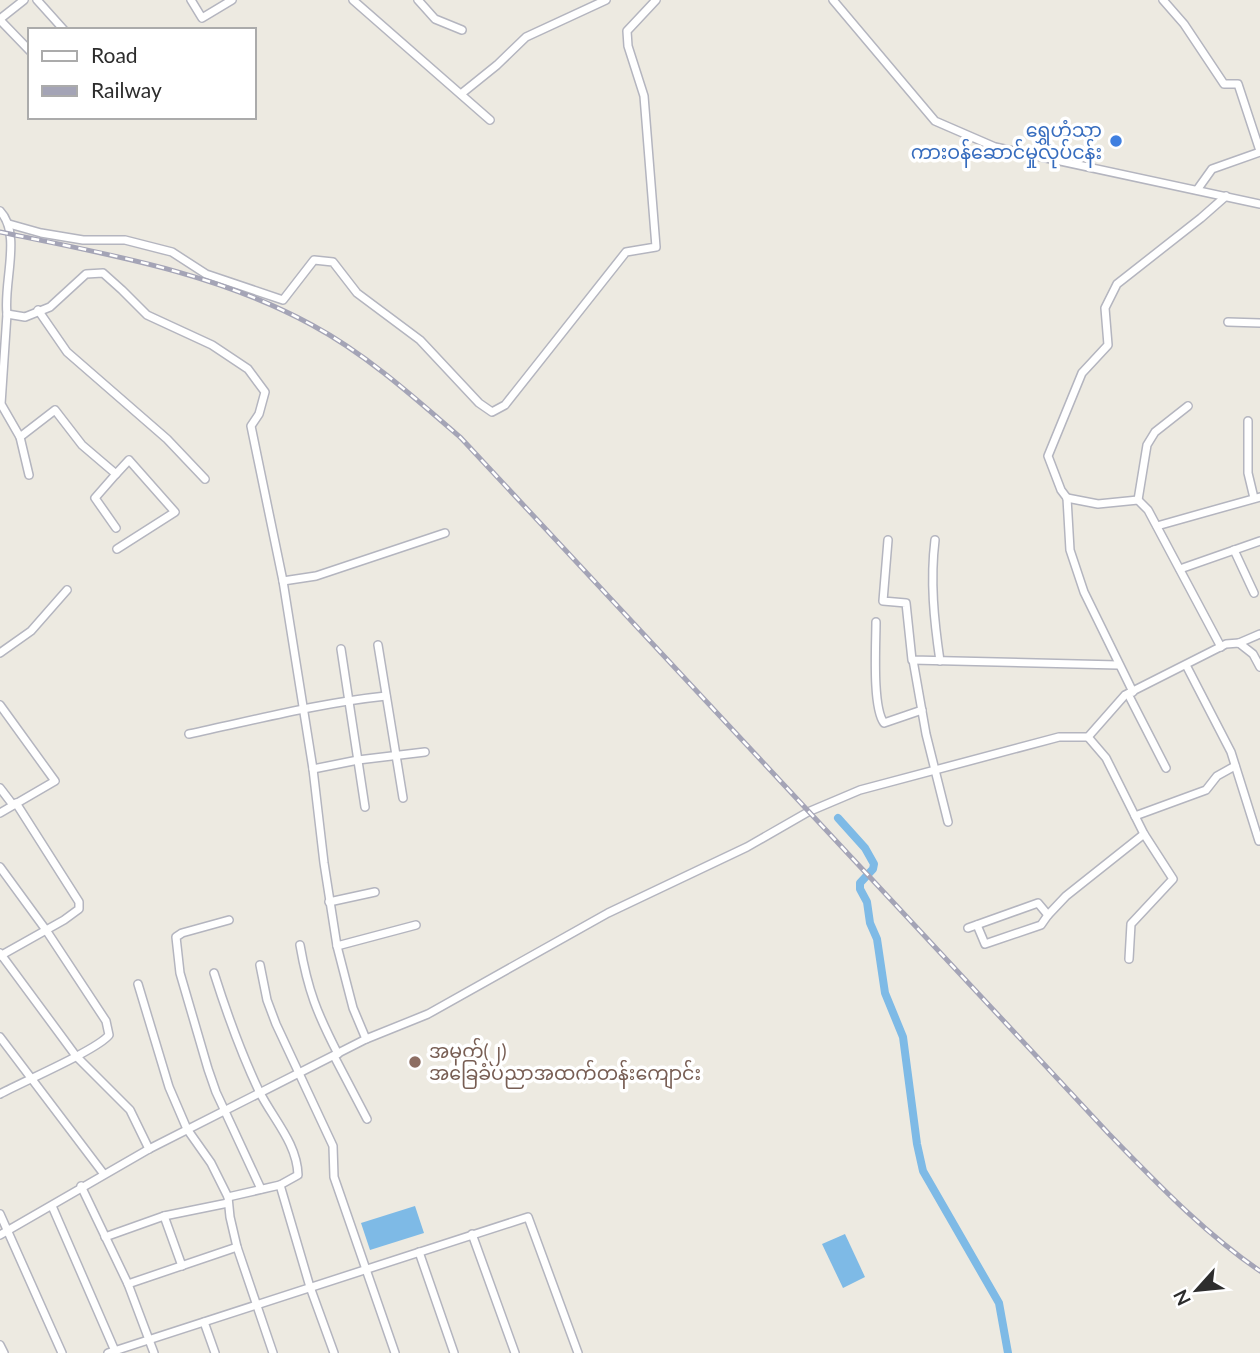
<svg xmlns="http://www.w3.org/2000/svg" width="1260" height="1353" font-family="Lato,'Noto Sans Myanmar',sans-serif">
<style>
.water{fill:#7ebae6}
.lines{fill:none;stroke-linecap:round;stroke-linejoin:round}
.canal{stroke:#7ebae6;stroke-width:8}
.street-casing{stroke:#b4b5bf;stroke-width:10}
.street{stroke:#fff;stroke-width:7}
.rail-casing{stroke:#a4a4b6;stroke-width:5}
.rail{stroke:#fff;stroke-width:2.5;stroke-dasharray:8;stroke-linecap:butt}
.shop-dot{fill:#3f7fe0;stroke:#fff;stroke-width:2.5}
.education-dot{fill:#8d6e63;stroke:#fff;stroke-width:2.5}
.labels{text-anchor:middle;stroke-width:7;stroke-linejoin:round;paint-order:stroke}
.shop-label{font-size:19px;fill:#366cbe;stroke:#fff;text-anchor:end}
.education-label{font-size:19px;fill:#785e54;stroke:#fff;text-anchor:start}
</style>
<rect width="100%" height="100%" fill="#edeae1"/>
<g class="water">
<polygon points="415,1206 424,1233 370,1250 361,1223"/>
<polygon points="845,1234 865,1277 843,1288 822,1244"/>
</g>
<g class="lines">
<polyline class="canal" points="838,818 865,848 874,864 873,869 860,883 860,889 867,902 870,923 877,939 885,993 903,1037 917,1144 923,1171 999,1303 1008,1353"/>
<defs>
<g id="street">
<polyline points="37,0 64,30"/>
<polyline points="191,0 202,18 232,0"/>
<polyline points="353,0 490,120"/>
<polyline points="418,0 435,19 462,30"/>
<polyline points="833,0 935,121 995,147 1260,204"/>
<polyline points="1163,0 1184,24 1224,84 1238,84 1260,151"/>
<polyline points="0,19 24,0"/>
<polyline points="0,20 30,51"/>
<polyline points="461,94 497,65 526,37 606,0"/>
<polyline points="1197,190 1212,169 1260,152"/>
<path d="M0,211C22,234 3,283 7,314L1,404L20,437L29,475"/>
<polyline points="9,224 41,233 83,240 125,240 172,252 206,274 283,300 314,260 333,262 357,293 420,340 479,403 492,412 505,405 626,252 656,247 644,96 628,46 627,31 656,0"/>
<polyline points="38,310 67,352 167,439 205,479"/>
<polyline points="7,314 25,317 50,307 86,274 103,273 122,290 147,315 212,345 248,369 265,392 259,414 251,426 283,581"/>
<polyline points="1228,322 1260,323"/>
<polyline points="1248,421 1248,473 1254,498"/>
<polyline points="20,437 55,410 82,445 116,474 129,460 175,512 117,549"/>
<polyline points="116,474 95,498 116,528"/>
<polyline points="1067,498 1098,504 1138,500 1148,510 1221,647"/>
<polyline points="1138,500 1147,445 1155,432 1188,406"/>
<polyline points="1157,526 1260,497"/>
<polyline points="888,540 883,601 906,603 912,660 1118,665"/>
<path d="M935,540C930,581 934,620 940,661"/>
<polyline points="1234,550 1254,593"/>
<polyline points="1180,569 1260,541"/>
<path d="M876,622C876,644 872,707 884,723L922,710"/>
<polyline points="1239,643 1260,634"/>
<polyline points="378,645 403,798"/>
<polyline points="341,649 365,807"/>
<polyline points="0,653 31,631 67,590"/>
<polyline points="913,660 926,734 948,822"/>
<polyline points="1186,665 1231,752 1259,841"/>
<polyline points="1133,692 1084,592 1070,550 1067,498 1061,490 1048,456 1082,373 1108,345 1105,308 1117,284 1201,218 1226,196"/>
<polyline points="1128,694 1166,768"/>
<polyline points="0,705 55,781 0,813"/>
<path d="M189,734C255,720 319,703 386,696"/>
<polyline points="1088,737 1106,758 1144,834 1173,879 1131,924 1129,959"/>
<polyline points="313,769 358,760 425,752"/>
<polyline points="0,788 13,805"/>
<polyline points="1135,816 1206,790 1217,776 1235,766"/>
<path d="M0,867L46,930L106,1021L109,1035C97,1050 22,1082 0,1094"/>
<polyline points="329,902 375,892"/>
<polyline points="229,920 182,933 176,937 180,973 208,1069 216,1092 261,1189"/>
<polyline points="977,925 985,944 1041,925 1048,915"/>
<polyline points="968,928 1038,903 1048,915 1066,896 1144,834"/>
<path d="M300,945C308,991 317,1013 338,1054"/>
<polyline points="337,946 416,925"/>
<polyline points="0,953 76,1056 130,1110 149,1149"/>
<polyline points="0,956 64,920 79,909 79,902 16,803"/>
<polyline points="260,965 267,1000 276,1024 333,1146 334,1177 395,1353"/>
<path d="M214,973C227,1014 241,1053 259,1091C273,1119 297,1143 298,1175L280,1185L310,1287L334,1353"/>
<polyline points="138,984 169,1087 187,1129 211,1163 228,1197 230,1217 237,1247 273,1353"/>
<polyline points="0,1037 103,1173"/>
<polyline points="366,1039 353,1008 337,946 324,863 313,769 283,581 316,576 445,533"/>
<polyline points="334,1056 367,1119"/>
<polyline points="81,1186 128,1284 154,1353"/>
<polyline points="228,1197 280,1185"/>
<polyline points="52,1206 115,1351"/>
<polyline points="0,1214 62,1353"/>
<polyline points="164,1216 182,1266"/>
<polyline points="472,1234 515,1353"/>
<polyline points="0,1235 149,1149 366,1039 428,1014 608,913 747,847 808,812 860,790 1059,737 1088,737 1125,695 1226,644 1239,643 1253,654 1260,667"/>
<polyline points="105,1237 164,1216 228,1203"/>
<polyline points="419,1252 454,1353"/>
<polyline points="128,1284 237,1247"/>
<polyline points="204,1322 215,1353"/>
<polyline points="0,1345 4,1353"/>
<polyline points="108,1353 528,1217 578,1353"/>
</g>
</defs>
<use href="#street" class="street-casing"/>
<use href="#street" class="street"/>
<defs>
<path id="rail" d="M0,232C106,254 215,272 312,325C366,354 415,398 461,438L1109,1134C1157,1183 1203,1232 1260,1271"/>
</defs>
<use href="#rail" class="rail-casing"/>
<use href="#rail" class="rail"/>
</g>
<circle class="shop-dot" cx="1116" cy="141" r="7"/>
<circle class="education-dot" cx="415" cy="1062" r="7"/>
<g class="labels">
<g class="shop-label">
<text x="1102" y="137">ရွှေဟံသာ<tspan x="1102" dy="22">ကားဝန်ဆောင်မှုလုပ်ငန်း</tspan></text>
</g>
<g class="education-label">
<text x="429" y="1058">အမှတ်(၂)<tspan x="429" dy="22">အခြေခံပညာအထက်တန်းကျောင်း</tspan></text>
</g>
</g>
<rect x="28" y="28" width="228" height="91" fill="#ffffff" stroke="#ababab" stroke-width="2"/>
<rect x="42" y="51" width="35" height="10" fill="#ffffff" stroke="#ababab" stroke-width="2"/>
<text x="91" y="63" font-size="21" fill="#2d2d2d">Road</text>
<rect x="42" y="86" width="35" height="10" fill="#a4a4b6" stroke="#ababab" stroke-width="2"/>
<text x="91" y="98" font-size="21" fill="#2d2d2d">Railway</text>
<g transform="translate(1197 1290) rotate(243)" stroke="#ffffff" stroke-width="5" paint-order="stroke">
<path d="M0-5L12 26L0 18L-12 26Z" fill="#2d2d2d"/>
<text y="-10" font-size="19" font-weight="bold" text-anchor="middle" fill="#2d2d2d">N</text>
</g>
</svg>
